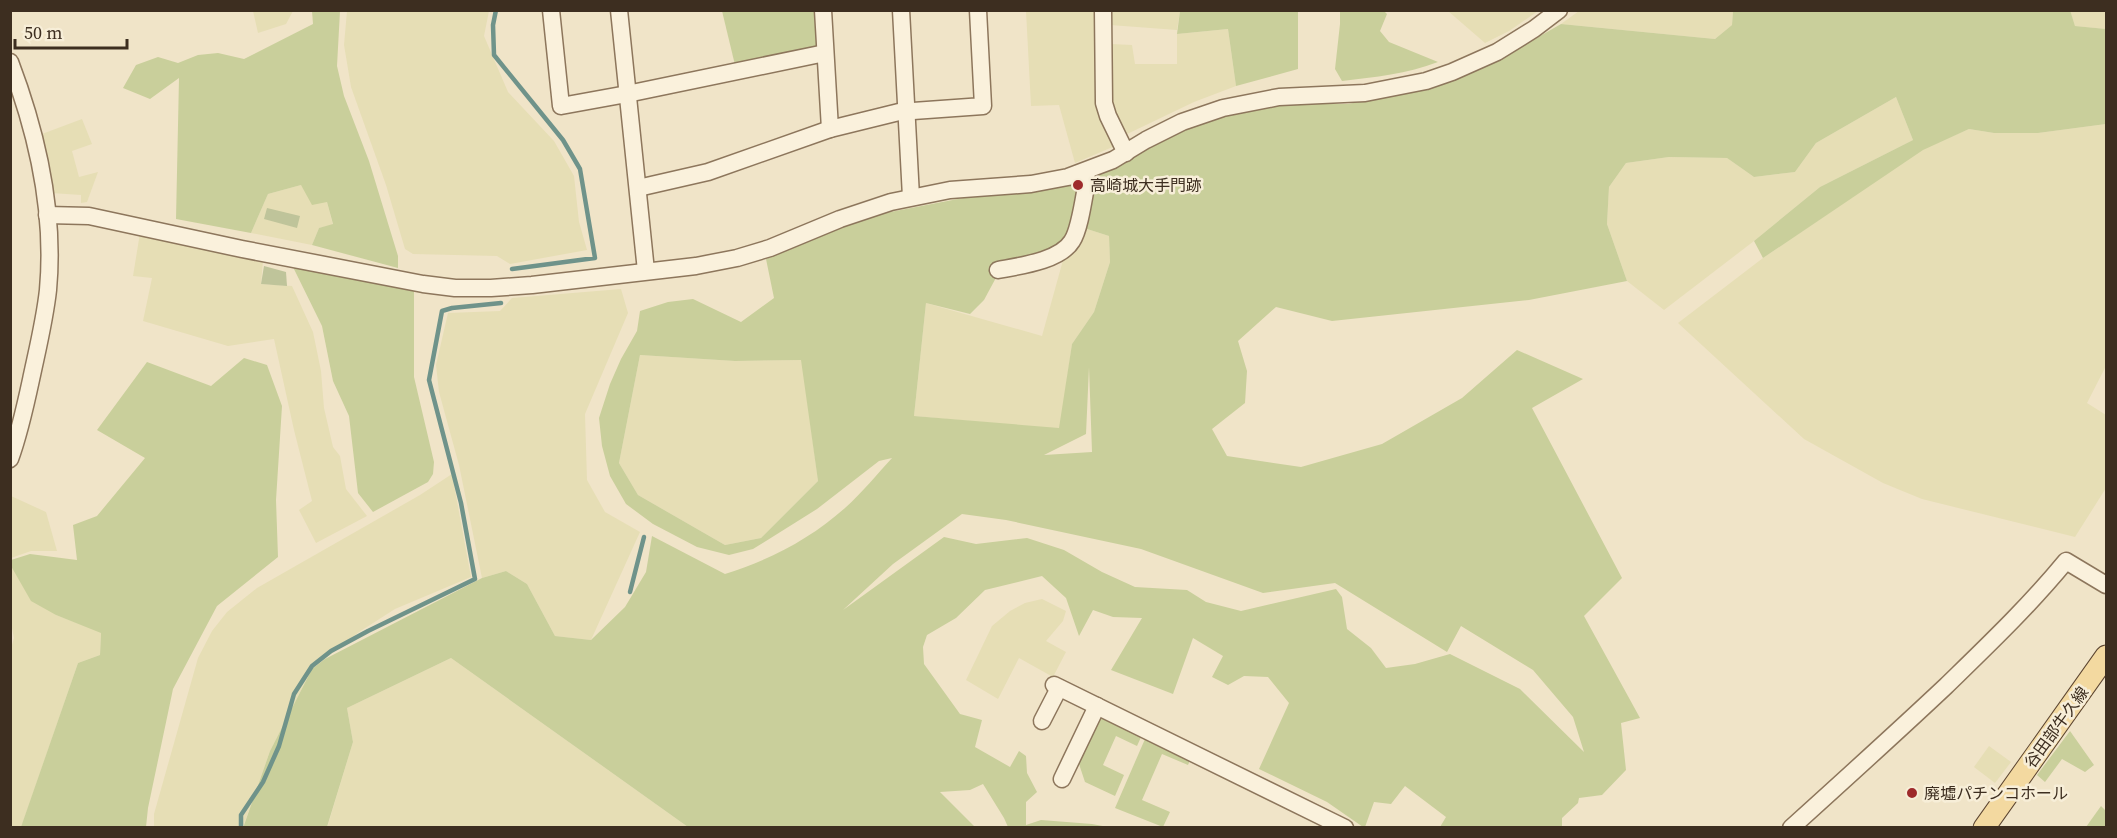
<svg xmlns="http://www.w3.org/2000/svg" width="2117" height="838" font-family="'Source Serif 4','Noto Sans JP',serif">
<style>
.farmland{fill:#e6deb5}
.green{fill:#c9cf9b;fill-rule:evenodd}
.cemetery{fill:#bfc49a}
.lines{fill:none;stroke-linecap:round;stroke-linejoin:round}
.stream{stroke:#6f938a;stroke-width:4.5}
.minor-casing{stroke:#8d765c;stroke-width:19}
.major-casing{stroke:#5b4430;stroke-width:23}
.minor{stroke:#faf1dc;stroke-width:16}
.major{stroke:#f3d9a0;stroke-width:21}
.poi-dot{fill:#9e2a2b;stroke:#f7eed8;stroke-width:2}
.labels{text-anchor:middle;stroke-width:5;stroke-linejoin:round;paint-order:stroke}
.poi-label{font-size:16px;fill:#3d2e20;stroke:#f7eed8;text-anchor:start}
.street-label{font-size:16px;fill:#3d2e20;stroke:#f7eed8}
</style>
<rect width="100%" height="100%" fill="#f0e4c8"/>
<g class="farmland">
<polygon points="253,11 253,10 293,11 286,24 258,33"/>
<polygon points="347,11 489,11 484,36 508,92 554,141 574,176 579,222 587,250 510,264 497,256 413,254 405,249 386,185 351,87 344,45"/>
<polygon points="1026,11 1098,11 1115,146 1075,163 1059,105 1031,106"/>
<polygon points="1109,11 1180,11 1177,30 1110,25"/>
<polygon points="1448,11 1538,11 1509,31 1485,43"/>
<polygon points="1579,11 1733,11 1732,25 1715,39 1561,24"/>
<polygon points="2070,11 2106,11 2106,29 2075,26"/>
<polygon points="1228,29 1236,86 1194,102 1123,136 1112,102 1111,44 1132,45 1135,64 1177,64 1177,34"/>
<polygon points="1896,97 1913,140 1820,187 1754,241 1664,310 1627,281 1607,224 1609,187 1626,163 1669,157 1727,158 1754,177 1795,172 1816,143"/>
<polygon points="82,119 92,144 72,151 79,177 98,172 87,202 81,203 81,195 51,193 42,134"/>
<polygon points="2106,124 2106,366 2087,403 2106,415 2106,488 2075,537 1922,499 1883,483 1804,439 1678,323 1763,258 1923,149 1969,129 1994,133 2038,133"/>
<polygon points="301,185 327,202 333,225 319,228 312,245 251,233 268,194"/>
<polygon points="1084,228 1109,236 1110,262 1094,312 1072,344 1060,429 914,416 926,303 1042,336 1065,253"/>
<polygon points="140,233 263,261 261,284 292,286 313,332 321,371 324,408 333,447 340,456 346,489 367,516 316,543 299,510 312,501 294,430 274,339 228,346 143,321 152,278 133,276"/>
<polygon points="621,289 628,313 585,414 587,480 605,512 640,532 591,640 555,636 527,584 506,571 482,578 459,465 439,392 436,365 448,313 500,311 512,298"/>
<polygon points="640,355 735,361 802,360 818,481 761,538 725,545 638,495 619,463"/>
<polygon points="452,474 471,577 395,609 359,632 312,669 270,751 243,827 154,827 154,814 198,658 212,631 227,612 257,588 420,495"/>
<polygon points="11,496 46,512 57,551 31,551 11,558"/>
<polygon points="10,565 56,615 101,632 100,655 78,663 21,828 10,827 10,652 14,638 11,623"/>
<polygon points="1042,599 1066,611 1063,621 1046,641 1066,652 1053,677 1019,658 998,699 966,680 992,626 1010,611 1025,603"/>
<polygon points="451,658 688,827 327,828 353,742 347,708"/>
<polygon points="1989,746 2011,762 1995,783 1974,767"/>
</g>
<g class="green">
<path d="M2070,10L2075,26L2106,29V124L2038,133H1994L1969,129L1923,150L1763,258L1754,241L1820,187L1913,140L1896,97L1816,143L1795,172L1754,177L1727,158L1669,157L1626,163L1609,187L1607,224L1627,281L1529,300L1332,321L1276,307L1238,341L1247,371L1245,403L1212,429L1227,456L1301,467L1382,444L1462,398L1517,350L1583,379L1532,408L1622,578L1584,616L1640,718L1621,723L1626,770L1602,795L1579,798L1578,803L1562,818V827H1440L1446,817L1405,786L1391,804L1374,802L1365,827H1363L1327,802L1259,769L1289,703L1268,677L1244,676L1228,685L1212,677L1223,656L1193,638L1173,694L1111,670L1142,618L1113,617L1093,610L1079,636L1066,598L1042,576L985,590L956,618L927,635L923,647L924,664L960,714L982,720L975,747L1010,767L1019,751L1026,756L1027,773L1037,792L1026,802V825L1041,820L1092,824L1108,827H1008L1004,818L983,784L970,790L940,792L975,827H688L451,658L347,708L353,742L327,827L243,828L270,751L312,669L325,659L482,578L506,571L527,584L555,636L591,640L625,607L646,572L652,536L725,574C770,560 810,539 845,508C862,493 877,474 892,458L879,461L817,509L753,549L729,555L697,547L653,524L626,504L610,476L602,446L599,418L610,384L621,359L637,331L640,311L668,302L693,299L741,322L774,298L766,259L845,226L885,213L963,198L1037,191L1199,125L1250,109L1290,104H1348L1423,90L1491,64L1561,24L1715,39L1732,25L1733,11ZM1084,228L1109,236L1110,262L1094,312L1072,344L1059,428L914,416L926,303L970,314L984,300L998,274L1076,240ZM640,355L735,361L801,360L818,481L761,538L725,545L638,495L619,463ZM1089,367L1092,452L1044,455L1086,434ZM962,514L1006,520L1141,549L1263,593L1335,583L1447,652L1461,626L1533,670L1573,717L1584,752L1520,689L1450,654L1415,664L1386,668L1371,648L1347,629L1342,597L1336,589L1241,611L1206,602L1187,590L1135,587L1102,572L1064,550L1027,538L976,544L944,537L843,610L893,564Z"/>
<polygon points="312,11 340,11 337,66 344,96 369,161 398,256 398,268 312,245 319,228 333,224 327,202 312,205 301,185 268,194 251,233 176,219 179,78 150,99 123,88 136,65 158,57 178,63 198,55 218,53 244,59 313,24"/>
<polygon points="722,11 815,11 817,44 814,48 735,65"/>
<polygon points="1180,11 1298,11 1298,69 1236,86 1228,29 1177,34"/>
<path d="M1340,11H1384L1387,14L1380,31L1389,42L1438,62C1407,74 1375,77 1342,81L1335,69L1340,24Z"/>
<polygon points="292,265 414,291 414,377 434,462 433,474 428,482 373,512 358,493 349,416 333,381 322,326"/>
<polygon points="244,358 267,365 282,406 276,500 278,557 217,606 173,689 148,808 146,827 21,827 78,663 100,655 101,633 56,615 31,601 11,566 11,560 30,554 77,560 73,525 97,516 145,458 97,430 147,362 211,386"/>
<polygon points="1098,715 1142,735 1137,746 1116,736 1103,765 1124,775 1115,796 1085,782 1078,761"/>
<polygon points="2070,731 2094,765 2085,772 2062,759 2045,782 2037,775"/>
<polygon points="1145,739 1191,758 1188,765 1162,754 1142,800 1170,812 1163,827 1115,808"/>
<polygon points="2101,806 2106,811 2106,827 2086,827"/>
</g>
<g class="cemetery">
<polygon points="267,208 300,216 297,228 264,219"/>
<polygon points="264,266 286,272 287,286 261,284"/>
</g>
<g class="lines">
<g class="stream">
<polyline points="496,10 493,25 494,55 563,140 580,169 595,258 512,269"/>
<polyline points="630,592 644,537"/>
<polyline points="241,828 241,815 263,782 279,746 294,694 312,666 331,651 368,631 475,579 461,503 429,380 442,311 452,308 501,303"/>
</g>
<defs>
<g id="minor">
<polyline points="551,10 561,106 627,94 825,53"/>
<polyline points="619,10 646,271"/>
<polyline points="823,10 830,129"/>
<polyline points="901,10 911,197"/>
<polyline points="1103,10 1104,103 1108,116 1126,153"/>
<path d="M10,62C37,133 55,214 48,290C45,318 38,347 32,375C26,403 20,432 10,459"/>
<polyline points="638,188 708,172 830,129 899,112 983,106 978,10"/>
<polyline points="47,215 89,216 242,249 423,284 455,288 491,288 532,285 696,266 737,258 770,248 840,219 891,202 950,190 1031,184 1068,177 1113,160 1146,140 1182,122 1223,108 1279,97 1365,93 1426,81 1452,72 1497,52 1534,29 1559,10"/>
<path d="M998,270C1019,266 1060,261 1072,241C1080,229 1084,196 1087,181L1086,172"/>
<polyline points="1054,685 1345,828"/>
<polyline points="1042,721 1059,688"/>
<polyline points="1062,779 1097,706"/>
<path d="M1791,828C1843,781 1895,734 1946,686C1988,645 2029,606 2066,561L2106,585"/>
</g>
<polyline id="major" points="1984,828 2106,656"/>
</defs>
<use href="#minor" class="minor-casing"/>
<use href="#major" class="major-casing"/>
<use href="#minor" class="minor"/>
<use href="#major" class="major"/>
</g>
<g class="poi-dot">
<circle cx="1078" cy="185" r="6"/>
<circle cx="1912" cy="793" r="6"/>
</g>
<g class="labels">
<g class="poi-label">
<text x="1090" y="191">高崎城大手門跡</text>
<text x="1924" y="799">廃墟パチンコホール</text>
</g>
<g class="street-label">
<text transform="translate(2056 727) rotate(-54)" y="6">谷田部牛久線</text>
</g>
</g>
<rect width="2117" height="838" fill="none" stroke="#3d2e20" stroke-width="24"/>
<path d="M15 39v9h112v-9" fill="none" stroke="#3d2e20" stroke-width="3"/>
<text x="24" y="39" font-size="18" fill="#3d2e20" stroke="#f7eed8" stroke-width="4.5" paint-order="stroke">50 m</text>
</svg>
